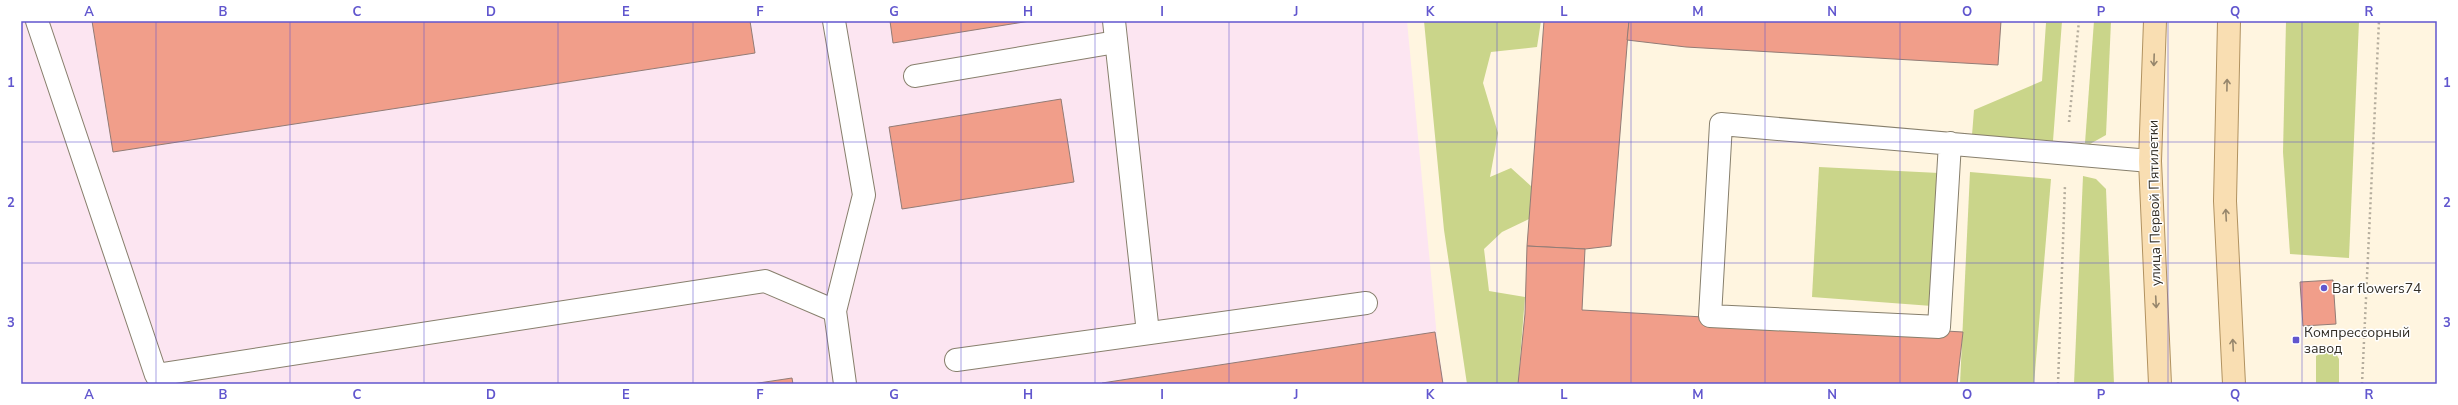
<svg xmlns="http://www.w3.org/2000/svg" width="2458" height="405" font-family="'Nunito Sans',sans-serif">
<style>
.commercial{fill:#fce5f1}
.green{fill:#cad58a}
.building{fill:#f19e8a;stroke:#927c76}
.lines{fill:none;stroke-linecap:round;stroke-linejoin:round}
.minor-casing{stroke:#877f6c;stroke-width:24}
.major-casing{stroke:#b19260;stroke-width:24}
.path{stroke:#b5ad9d;stroke-width:2.5;stroke-dasharray:2 3;stroke-linecap:butt}
.minor{stroke:#fff;stroke-width:22}
.major{stroke:#f9deb2;stroke-width:22}
.oneway{stroke:#96866c}
.grid{fill:none;stroke:#6156ce;stroke-width:1;stroke-opacity:0.55}
.poi-dot{fill:#6156ce;stroke:#fff;stroke-width:1.5}
.labels{text-anchor:middle;stroke-width:3;stroke-linejoin:round;paint-order:stroke}
.street-label{font-size:14px;fill:#332f27;stroke:#fff}
.poi-label{font-size:14px;fill:#332f27;stroke:#fff;text-anchor:start}
.neatline{fill:none;stroke:#6156ce;stroke-width:1.5}
.grid-label{font-size:13px;text-anchor:middle;font-weight:bold;fill:#6156ce}
</style>
<rect width="100%" height="100%" fill="#fff5e0"/>
<polygon class="commercial" points="21,21 1407,21 1438,348 1444,384 21,384"/>
<g class="green">
<polygon points="1424,21 1541,21 1537,47 1491,52 1483,83 1498,133 1490,177 1511,168 1532,187 1529,219 1502,232 1484,249 1489,291 1525,297 1518,384 1467,384 1444,230"/>
<polygon points="2022,21 2062,21 2053,141 1972,135 1974,110 2042,81 2046,23"/>
<polygon points="2094,21 2111,21 2106,135 2090,144 2085,143"/>
<polygon points="2286,21 2359,21 2349,258 2290,254 2283,152"/>
<polygon points="1819,167 1939,173 1932,306 1812,297"/>
<polygon points="1970,172 2051,179 2034,384 1960,384"/>
<polygon points="2083,176 2096,179 2106,189 2114,384 2074,384"/>
<polygon points="2327,350 2335,352 2339,359 2339,384 2316,384 2316,356"/>
</g>
<g class="building">
<polygon points="92,21 750,21 755,53 113,152"/>
<polygon points="890,21 1030,21 893,43"/>
<polygon points="1544,21 1629,21 1611,246 1585,249 1527,246"/>
<polygon points="1629,21 2001,21 1998,65 1686,47 1627,40"/>
<polygon points="1061,99 1074,182 902,209 889,127"/>
<polygon points="1527,246 1585,249 1582,310 1963,332 1957,384 1518,384 1525,314"/>
<polygon points="2333,280 2336,324 2303,326 2300,282"/>
<polygon points="1435,332 1443,384 1102,384 1102,383"/>
<polygon points="792,378 793,384 752,384"/>
</g>
<g class="lines">
<defs>
<g id="minor">
<polyline points="37,21 156,375 765,281 835,311"/>
<polyline points="834,21 864,195 835,311 845,384"/>
<polyline points="1114,21 1148,333"/>
<polyline points="915,76 1116,42"/>
<path d="M1950,143L1939,327L1710,316L1721,124C1864,136 2007,148 2150,161"/>
<polyline points="956,360 1366,303"/>
</g>
<g id="major">
<polyline points="2155,21 2150,161 2160,384"/>
<polyline points="2229,21 2225,201 2234,384"/>
</g>
</defs>
<use href="#minor" class="minor-casing"/>
<use href="#major" class="major-casing"/>
<g class="path">
<polyline points="2069,122 2079,21"/>
<polyline points="2058,384 2065,185"/>
<polyline points="2362,384 2379,21"/>
</g>
<use href="#minor" class="minor"/>
<use href="#major" class="major"/>
</g>
<defs><path id="oneway-shaft" d="M-6 0H5M1.5-3L5.5 0L1.5 3" fill="none" stroke-width="1.6" stroke-linecap="round" stroke-linejoin="round"/></defs>
<g class="oneway">
<use href="#oneway-shaft" transform="translate(2154 60) rotate(92)"/>
<use href="#oneway-shaft" transform="translate(2227 85) rotate(-89)"/>
<use href="#oneway-shaft" transform="translate(2226 215) rotate(-93)"/>
<use href="#oneway-shaft" transform="translate(2156 302) rotate(87)"/>
<use href="#oneway-shaft" transform="translate(2233 345) rotate(-93)"/>
</g>
<path class="grid" d="M156,21V384M290,21V384M424,21V384M558,21V384M693,21V384M827,21V384M961,21V384M1095,21V384M1229,21V384M1363,21V384M1497,21V384M1631,21V384M1765,21V384M1900,21V384M2034,21V384M2168,21V384M2302,21V384M21,142H2437M21,263H2437"/>
<g class="poi-dot">
<circle cx="2324" cy="288" r="4"/>
<rect x="2292" y="336" width="8" height="8" rx="2"/>
</g>
<g class="labels">
<g class="street-label">
<text transform="translate(2154 203) rotate(-91)" y="5">улица Первой Пятилетки</text>
</g>
<g class="poi-label">
<text x="2332" y="293">Bar flowers74</text>
<text x="2304" y="337">Компрессорный<tspan x="2304" dy="16">завод</tspan></text>
</g>
</g>
<rect width="2458" height="405" fill="none" stroke="#ffffff" stroke-width="44"/>
<rect x="22" y="22" width="2414" height="361" class="neatline"/>
<g class="grid-label">
<text x="89" y="16">A</text>
<text x="223" y="16">B</text>
<text x="357" y="16">C</text>
<text x="491" y="16">D</text>
<text x="626" y="16">E</text>
<text x="760" y="16">F</text>
<text x="894" y="16">G</text>
<text x="1028" y="16">H</text>
<text x="1162" y="16">I</text>
<text x="1296" y="16">J</text>
<text x="1430" y="16">K</text>
<text x="1564" y="16">L</text>
<text x="1698" y="16">M</text>
<text x="1832" y="16">N</text>
<text x="1967" y="16">O</text>
<text x="2101" y="16">P</text>
<text x="2235" y="16">Q</text>
<text x="2369" y="16">R</text>
<text x="11" y="87">1</text>
<text x="2447" y="87">1</text>
<text x="11" y="207">2</text>
<text x="2447" y="207">2</text>
<text x="11" y="327">3</text>
<text x="2447" y="327">3</text>
<text x="89" y="399">A</text>
<text x="223" y="399">B</text>
<text x="357" y="399">C</text>
<text x="491" y="399">D</text>
<text x="626" y="399">E</text>
<text x="760" y="399">F</text>
<text x="894" y="399">G</text>
<text x="1028" y="399">H</text>
<text x="1162" y="399">I</text>
<text x="1296" y="399">J</text>
<text x="1430" y="399">K</text>
<text x="1564" y="399">L</text>
<text x="1698" y="399">M</text>
<text x="1832" y="399">N</text>
<text x="1967" y="399">O</text>
<text x="2101" y="399">P</text>
<text x="2235" y="399">Q</text>
<text x="2369" y="399">R</text>
</g>
</svg>
